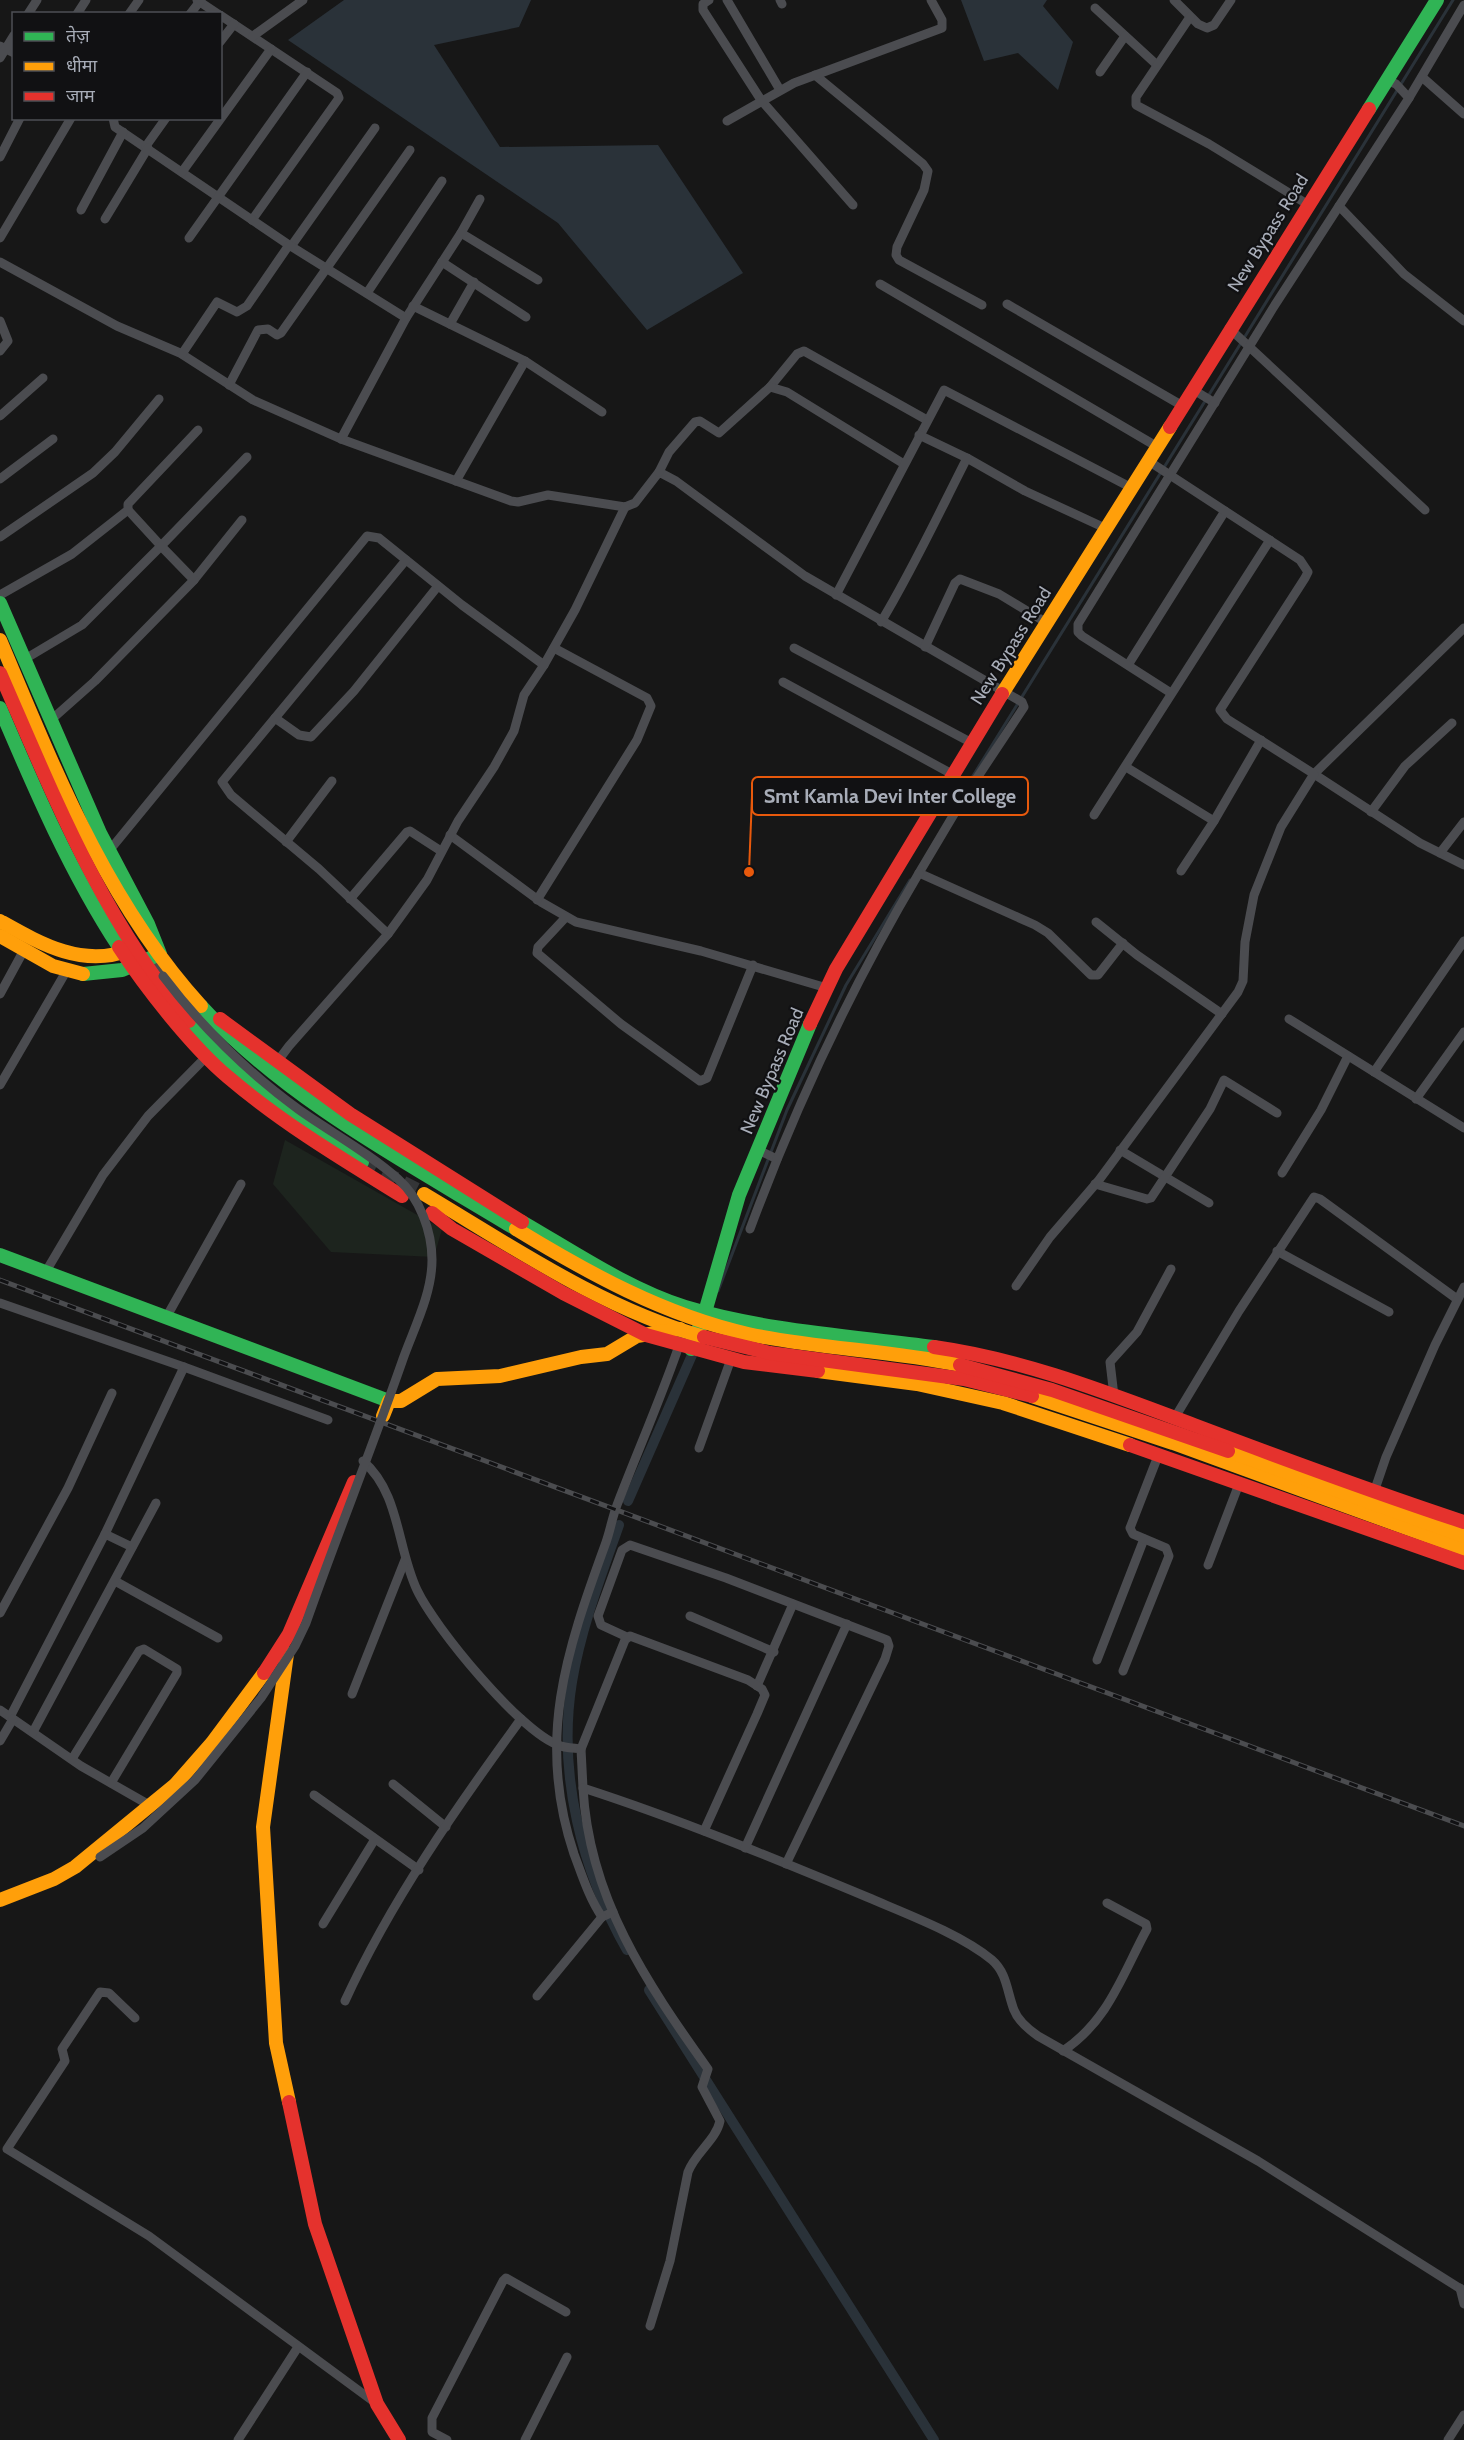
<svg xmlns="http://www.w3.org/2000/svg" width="1464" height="2440" font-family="Cabin,'Noto Sans Devanagari',sans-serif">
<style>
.green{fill:#1d241e}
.water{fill:#2a3239}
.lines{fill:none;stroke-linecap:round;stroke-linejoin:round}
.stream{stroke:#2a3239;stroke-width:3}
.canal{stroke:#2a3239;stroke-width:10}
.primary-tunnel{stroke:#343537;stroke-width:15;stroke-dasharray:15 8;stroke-linecap:butt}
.street{stroke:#4b4c50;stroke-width:9}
.fast{stroke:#30b455;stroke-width:14}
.slow{stroke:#ff9f0a;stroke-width:14}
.jam{stroke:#e5322d;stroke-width:14}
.rail-casing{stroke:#4b4c4f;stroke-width:5}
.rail{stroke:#111113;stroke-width:3;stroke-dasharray:9;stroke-linecap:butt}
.street-bridge{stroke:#4b4c50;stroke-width:9}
.labels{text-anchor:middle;stroke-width:4.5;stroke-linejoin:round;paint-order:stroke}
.street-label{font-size:18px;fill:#a8adb8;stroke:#111113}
.leader{fill:none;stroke:#e8590c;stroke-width:2}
.callout-dot{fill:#e8590c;stroke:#111113;stroke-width:2}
.callout{fill:#111113;stroke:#e8590c;stroke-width:2}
.callout-label{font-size:20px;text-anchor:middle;font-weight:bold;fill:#a8adb8}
</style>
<rect width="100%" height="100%" fill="#171717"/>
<polygon class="green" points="285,1140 442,1229 434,1257 331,1252 273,1184"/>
<g class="water">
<polygon points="344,0 531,0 519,27 434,45 500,147 658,145 743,273 647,330 558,223 288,40"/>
<polygon points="961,0 1047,0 1043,6 1073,42 1058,90 1018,53 984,61"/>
</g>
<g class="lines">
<g class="stream">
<polyline points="1244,338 1453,0"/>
<polyline points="968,784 1241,343"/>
<polyline points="718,1291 787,1110 846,985 910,880"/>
</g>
<g class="canal">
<polyline points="628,1501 692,1355"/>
<path d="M619,1525C601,1576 581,1628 572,1682C557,1774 582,1871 627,1950"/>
<polyline points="649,1990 934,2440"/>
</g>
<polyline class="primary-tunnel" points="362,1162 424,1194"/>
<g class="street">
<polyline points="197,0 218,14"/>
<polyline points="709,0 703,4 703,10 761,100 853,205"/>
<polyline points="727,0 780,90"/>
<polyline points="780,0 782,4"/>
<polyline points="1174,0 1198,24 1207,28 1214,25 1231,0"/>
<polyline points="1095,8 1157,65"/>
<polyline points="28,14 37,0"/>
<polyline points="77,14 86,0"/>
<polyline points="129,14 139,0"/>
<polyline points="190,14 201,0"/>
<polyline points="220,15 337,93 339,98 252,220"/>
<polyline points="1190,17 1136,97 1136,105 1209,144 1307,204"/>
<polyline points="253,36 303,0"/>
<polyline points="220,42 234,24"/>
<polyline points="0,46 14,53"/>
<polyline points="0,58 14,35"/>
<polyline points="1100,72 1125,36"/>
<polyline points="815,75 923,164 928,171 924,190 897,247 896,255 899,260 982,305"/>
<polyline points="1422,77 1464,114"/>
<polyline points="1409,98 1464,5"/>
<polyline points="113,118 115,127 289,245"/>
<polyline points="727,121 794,83 942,28 942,20 931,0"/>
<polyline points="146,146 166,118"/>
<polyline points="0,157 20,118"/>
<polyline points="182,172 271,49"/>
<polyline points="1339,206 1404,274 1464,321"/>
<polyline points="81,210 123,132"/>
<polyline points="105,219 148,148"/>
<polyline points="461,233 538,280"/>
<polyline points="0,238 71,118"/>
<polyline points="189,238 307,72"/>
<polyline points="292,245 375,128"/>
<polyline points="0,262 117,326 180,353 253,400 341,439 511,501 518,502 548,495 625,507 635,503 659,472 676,481 805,576 1022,702 1024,707 963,799 919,873 1035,925 1048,933 1091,975 1098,975 1123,943"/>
<polyline points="442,262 526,317"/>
<polyline points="880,284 1156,446"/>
<polyline points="367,293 442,181"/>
<polyline points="1007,304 1181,405"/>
<polyline points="413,306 525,361 456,481"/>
<polyline points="0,321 8,341 0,351"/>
<polyline points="450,324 474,282"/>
<polyline points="1229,328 1425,510"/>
<polyline points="182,354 217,302 237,312 247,306 289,245 406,318"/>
<polyline points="525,361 602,412"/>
<polyline points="229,385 258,330 268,329 277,335 281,333 410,150"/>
<polyline points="770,387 797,354 804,351 927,420"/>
<polyline points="1192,389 1215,403"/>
<polyline points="0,416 43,378"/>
<polyline points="341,439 406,318 461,233 480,199"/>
<polyline points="967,458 1025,491 1105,528"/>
<polyline points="659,472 669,452 695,422 700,421 719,433 770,387 787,392 904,464"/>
<polyline points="0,479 53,439"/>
<polyline points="0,537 93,473 115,452 159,399"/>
<polyline points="194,580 242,520"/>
<polyline points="0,595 72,554 128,510 128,504 198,430"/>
<polyline points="836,595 944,390 1130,487"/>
<path d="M881,622C913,569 939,513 967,458L919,435"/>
<polyline points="1464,628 1314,774 1420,843 1464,865"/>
<polyline points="925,647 955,583 960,579 999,594 1047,623"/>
<polyline points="794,648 972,743"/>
<polyline points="25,659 82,625 161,546 128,510"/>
<polyline points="1128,665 1225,511"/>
<polyline points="783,682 952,774"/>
<polyline points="1171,693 1082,636 1078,632 1078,624 1273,308 1409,98 1396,84 1386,80"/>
<polyline points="275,718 299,735 311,737 354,691 438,586"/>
<polyline points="51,720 95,681 194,580 161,546 247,457"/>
<polyline points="1126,767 1214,821"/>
<polyline points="1371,812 1405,766 1452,723"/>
<polyline points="1094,815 1270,540"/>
<polyline points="450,835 541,902 576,922 701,951 827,988"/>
<polyline points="286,842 332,781"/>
<polyline points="109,851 367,536 379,538 462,605 544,665"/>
<polyline points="1440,853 1464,822"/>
<polyline points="1181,871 1214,821 1261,740"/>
<polyline points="350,899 407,832 410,831 441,851"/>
<polyline points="537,900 637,740 651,706 647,698 554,648"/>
<polyline points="566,917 538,947 537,953 621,1024 700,1081 707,1078 753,965"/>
<polyline points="1096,922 1137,955 1222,1014"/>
<polyline points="388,934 319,869 231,795 222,782 406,560"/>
<polyline points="152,959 163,976"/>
<polyline points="0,994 24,950"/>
<polyline points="1289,1019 1464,1128"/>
<polyline points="277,1062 289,1046 388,934 427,880 458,821 494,767 514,731 524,695 544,665 575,610 625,507"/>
<polyline points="1374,1072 1464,941"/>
<polyline points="0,1085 67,970"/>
<polyline points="1416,1099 1464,1032"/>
<polyline points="758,1150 777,1159"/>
<polyline points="1120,1150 1209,1203"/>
<polyline points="1282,1173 1321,1110 1348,1056"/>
<polyline points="1095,1184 1147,1199 1151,1198 1210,1109 1224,1080 1277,1113"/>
<path d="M750,1229C796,1105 852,986 919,873"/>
<polyline points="1277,1251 1389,1312"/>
<polyline points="45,1273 103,1175 148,1116 206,1057"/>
<polyline points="1016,1286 1050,1237 1099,1180 1238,992 1243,981 1245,942 1254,895 1281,827 1314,774 1227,719 1220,710 1305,578 1308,572 1300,560 1147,460"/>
<polyline points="0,1303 184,1367 105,1534 132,1547"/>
<polyline points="167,1316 241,1184"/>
<polyline points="184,1367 328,1420"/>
<polyline points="1114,1396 1110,1362 1137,1332 1171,1269"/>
<polyline points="1174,1419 1239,1311 1314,1197 1320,1199 1457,1299"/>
<polyline points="699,1448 731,1359"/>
<path d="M363,1461C400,1493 397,1548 417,1590C435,1628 520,1731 558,1745C565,1748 574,1748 581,1749L583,1788C679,1819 773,1858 867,1897C904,1913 961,1934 992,1960C1007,1973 1007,1992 1014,2010C1018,2021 1028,2029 1038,2036L1258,2161L1464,2291"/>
<polyline points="1374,1492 1386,1457 1435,1345 1464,1287"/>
<polyline points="1208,1565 1239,1484"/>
<polyline points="115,1581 218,1638"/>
<polyline points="0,1613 68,1488 112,1393"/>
<polyline points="690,1616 774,1652"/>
<polyline points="627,1637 601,1625 598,1616 622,1550 630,1545 726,1578 887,1640 889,1646 885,1659 786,1864"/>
<polyline points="1097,1660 1144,1539"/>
<polyline points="1123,1671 1169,1556 1166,1548 1133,1534 1130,1528 1158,1456"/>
<polyline points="757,1686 793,1604"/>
<polyline points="352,1694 405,1560"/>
<polyline points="0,1710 81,1766 151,1806"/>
<polyline points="10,1717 105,1534"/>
<polyline points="33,1732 156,1503"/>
<polyline points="0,1741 13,1719"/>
<polyline points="581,1749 625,1640 630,1636 748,1680 762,1689 765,1695 757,1714 704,1831"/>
<polyline points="72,1759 139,1651 144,1649 177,1669 177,1673 111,1783"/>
<polyline points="393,1784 446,1827"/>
<path d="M583,1788C589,1898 646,1982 708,2069L702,2087L720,2121C716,2140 695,2153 688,2172L670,2261L650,2326"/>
<polyline points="314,1795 419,1870"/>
<polyline points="745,1848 847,1624"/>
<path d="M613,1912L602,1917C589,1898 582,1875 574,1854C536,1741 566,1652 605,1545C610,1532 612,1518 617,1505C638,1450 662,1396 681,1340"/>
<polyline points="323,1924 375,1839"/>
<polyline points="537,1996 602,1917"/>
<path d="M345,2001C391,1901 456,1808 521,1719"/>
<polyline points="135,2018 109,1993 100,1992 62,2049 65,2061 7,2149 149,2236 377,2404"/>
<path d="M1063,2051C1109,2020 1122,1975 1147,1929L1146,1924L1107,1903"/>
<polyline points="1460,2288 1464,2304"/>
<polyline points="238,2440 298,2347"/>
<polyline points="447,2440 432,2432 432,2418 503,2281 506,2278 566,2312"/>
<polyline points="525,2440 567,2357"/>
<polyline points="1448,2440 1464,2415"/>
</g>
<g class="fast">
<polyline points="1369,109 1437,0"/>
<polyline points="0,603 100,833 148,924 160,954 122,970 83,974"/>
<path d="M0,708C35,790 70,872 119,947"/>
<path d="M201,1006C288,1101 408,1163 516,1229"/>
<path d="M189,1021C238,1079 298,1121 362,1162"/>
<path d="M522,1222C574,1252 628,1289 685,1307C765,1331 851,1336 934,1347"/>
<polyline points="0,1255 389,1401"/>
<polyline points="691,1349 705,1312 739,1195 810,1024"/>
</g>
<g class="slow">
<path d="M0,640C54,768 106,902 201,1006"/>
<polyline points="1002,694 1170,427"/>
<path d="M0,921C41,944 82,968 130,950"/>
<polyline points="0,936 53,966 83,974"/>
<path d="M424,1194C513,1247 603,1309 704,1337"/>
<path d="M516,1229C588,1273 664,1315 748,1334C818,1349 890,1350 960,1365"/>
<polyline points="818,1371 917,1384 1003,1403 1130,1445"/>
<polyline points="1032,1396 1173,1443 1464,1549"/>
<polyline points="383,1416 389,1401 401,1401 437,1379 500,1376 581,1357 607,1354 637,1336 680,1329"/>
<polyline points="1228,1451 1464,1536"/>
<polyline points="287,1654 263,1827 276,2043 289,2102"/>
<polyline points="0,1900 54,1879 75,1867 175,1785 212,1743 264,1673"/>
</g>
<g class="jam">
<polyline points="1170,427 1369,109"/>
<path d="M0,673C53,794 102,920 189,1021"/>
<path d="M119,947C145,987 192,1047 228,1077C282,1123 342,1159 402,1196"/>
<polyline points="220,1019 350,1114 522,1222"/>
<polyline points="810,1024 836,969 1002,694"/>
<polyline points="432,1213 452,1229 563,1293 646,1335 744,1362 818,1371"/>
<polyline points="704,1337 770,1353 964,1379 1032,1396"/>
<path d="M934,1347C1026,1360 1108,1393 1194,1425C1284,1459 1373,1492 1464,1522"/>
<polyline points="960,1365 1052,1390 1228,1451"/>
<polyline points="1130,1445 1464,1563"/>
<polyline points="264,1673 289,1634 354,1482"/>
<polyline points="289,2102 315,2224 377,2404 399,2440"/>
</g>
<defs>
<polyline id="rail" points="0,1280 1464,1826"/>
</defs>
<use href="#rail" class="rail-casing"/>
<use href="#rail" class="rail"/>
<path class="street-bridge" d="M100,1857L143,1828L195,1780L261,1698L295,1646L306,1623C337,1535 372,1448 403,1359C414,1328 432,1294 432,1260C432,1232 420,1198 398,1179C368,1152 330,1132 298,1109C248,1073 200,1025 163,976"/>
</g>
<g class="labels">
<g class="street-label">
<text transform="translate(1268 233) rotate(-58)" y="6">New Bypass Road</text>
<text transform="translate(1011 646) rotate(-58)" y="6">New Bypass Road</text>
<text transform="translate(772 1071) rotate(-67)" y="6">New Bypass Road</text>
</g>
</g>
<path class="leader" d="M749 872L752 796"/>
<circle class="callout-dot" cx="749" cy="872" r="6"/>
<rect class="callout" x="752" y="777" width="276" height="38" rx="6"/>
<g class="callout-label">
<text x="890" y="803">Smt Kamla Devi Inter College</text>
</g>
<rect x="12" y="12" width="210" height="108" fill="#111113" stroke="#4d4f55" stroke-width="1.5"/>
<rect x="24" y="32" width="30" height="9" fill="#30b455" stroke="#4d4f55" stroke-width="1.5"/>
<text x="66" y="42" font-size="18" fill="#a8adb8">तेज़</text>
<rect x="24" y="62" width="30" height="9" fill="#ff9f0a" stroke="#4d4f55" stroke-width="1.5"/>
<text x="66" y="72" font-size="18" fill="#a8adb8">धीमा</text>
<rect x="24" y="92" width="30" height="9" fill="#e5322d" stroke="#4d4f55" stroke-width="1.5"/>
<text x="66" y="102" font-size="18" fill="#a8adb8">जाम</text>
</svg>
